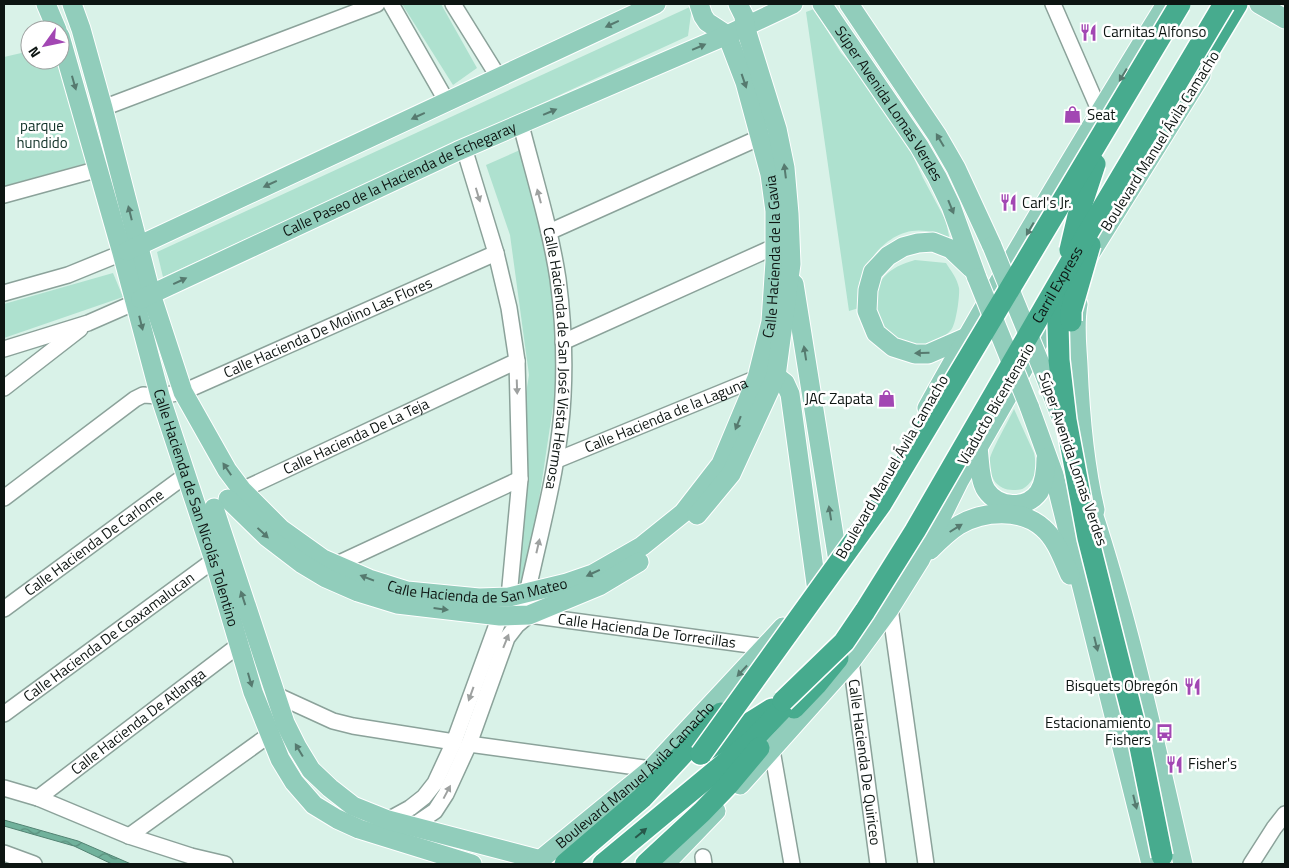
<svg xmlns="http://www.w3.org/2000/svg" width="1289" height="868" font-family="'Titillium Web',sans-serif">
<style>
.park{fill:#aee1cf}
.water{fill:url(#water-waves);stroke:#538373}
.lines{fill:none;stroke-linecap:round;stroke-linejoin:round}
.minor-casing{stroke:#8ba29a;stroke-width:18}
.major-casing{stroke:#fff;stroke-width:21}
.highway-casing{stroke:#fff;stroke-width:24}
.minor{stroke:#fff;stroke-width:15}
.major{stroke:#91cdbb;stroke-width:19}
.highway{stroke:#47ab8e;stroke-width:21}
.major-bridge-casing{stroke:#fff;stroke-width:21;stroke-linecap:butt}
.highway-bridge-casing{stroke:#fff;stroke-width:24;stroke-linecap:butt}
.major-bridge{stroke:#91cdbb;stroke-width:19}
.highway-bridge{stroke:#47ab8e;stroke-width:21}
.oneway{fill:#567a6f}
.oneway2{fill:#9ea1a0}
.oneway3{fill:#27584a}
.labels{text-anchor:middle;stroke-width:5;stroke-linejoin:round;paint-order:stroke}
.poi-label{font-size:15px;fill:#0d1512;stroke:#fff;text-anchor:start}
.street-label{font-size:15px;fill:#0d1512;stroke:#fff}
.park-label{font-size:15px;fill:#113127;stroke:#fff}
</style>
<defs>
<pattern id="water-waves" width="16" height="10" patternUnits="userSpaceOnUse" patternTransform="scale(1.25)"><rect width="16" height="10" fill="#71b29c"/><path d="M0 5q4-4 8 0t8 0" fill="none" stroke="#5b907e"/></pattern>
</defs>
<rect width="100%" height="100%" fill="#d9f2e8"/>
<g class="park">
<polygon points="402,4 441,4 477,68 453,85"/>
<polygon points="692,6 688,36 163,277 157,252"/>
<path d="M814,9L841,53L858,72L876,102L890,118L907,143L923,178L946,221L950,241C943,233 936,233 926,231C895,226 869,254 860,281C857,289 859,300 859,308L849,311L806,12Z"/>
<polygon points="30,51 30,60 60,60 91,162 4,186 4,57"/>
<polygon points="520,150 536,206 552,274 560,360 527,580 508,590 519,435 529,375 510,235 486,165"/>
<path d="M915,260L946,263C951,271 957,278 959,288C960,295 956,325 951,330C943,339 930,343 920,347C907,343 887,336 880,324C878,320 877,313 876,309C873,280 889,267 915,260Z"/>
<polygon points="113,273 123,297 4,338 4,304"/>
<path d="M1014,409L1034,453L1037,469C1034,476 1031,484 1024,488C1021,490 1017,490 1013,490C997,490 989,477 989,462C990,452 1009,420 1014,409Z"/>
</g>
<polygon class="water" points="4,820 78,841 131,864 112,864 74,846 4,826"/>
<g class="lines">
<defs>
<g id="minor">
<polyline points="391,4 447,102"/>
<polyline points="453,4 499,78"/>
<polyline points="1053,4 1100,112"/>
<polyline points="103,108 377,4"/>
<path id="s1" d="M521,125C534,176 550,227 558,279C563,317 565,358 563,396C560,463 541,528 527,594L529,615"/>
<polyline points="464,148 496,253 509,308 517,361 520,479 509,597"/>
<polyline points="4,195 99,169"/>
<polyline points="549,232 761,137"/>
<polyline points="4,293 68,275 122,253"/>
<polyline points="563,342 776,246"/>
<polyline points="4,349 88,323 136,302"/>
<polyline points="4,388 80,329"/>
<path id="s2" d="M557,460L757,378L764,377"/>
<path id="s3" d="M242,490L517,361"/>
<path id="s4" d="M4,498L135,399L143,395L160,396L183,392L496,253"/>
<polyline points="335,565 520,479"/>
<polyline points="890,608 926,864"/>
<path id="s5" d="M4,609L186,475"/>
<path id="s6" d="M529,615L765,647"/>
<path id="s7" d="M851,661L878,864"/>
<polyline points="274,694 333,721 353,726 454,742"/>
<path id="s8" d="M4,714L214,560"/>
<polyline points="469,744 651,769"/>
<polyline points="772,750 792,864"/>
<polyline points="4,788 38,798 129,836 191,856 225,864"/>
<path id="s9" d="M38,798L239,645"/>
<polyline points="388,820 410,808 424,797 435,783 454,742 500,616"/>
<polyline points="413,826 435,811 446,794 469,744 507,638 517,625 529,615"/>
<polyline points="129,836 269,735"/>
<polyline points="4,853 34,864"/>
<polyline points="703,857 704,864"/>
<polyline points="1251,864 1274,828 1285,814"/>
</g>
<g id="major">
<polyline points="46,4 57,30"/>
<path id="s10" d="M72,4L81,29L103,108L151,294L183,392L227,470L242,490L281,529L323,559L369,579L407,591L479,598L509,597L567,583L593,574L642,546L683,513L721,464L757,378L771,322L775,262V211L770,174L745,82L727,35L707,22L703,16L699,4"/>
<path id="s11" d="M822,4L919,146L937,177L951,206L977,278"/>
<polyline points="849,4 937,135 956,168 992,246"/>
<polyline points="1259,4 1285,19"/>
<path id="s12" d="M60,36L122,253L160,396L214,560L253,692L280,759L294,782L314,805L337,819L359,829L472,864"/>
<polyline points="127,251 656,4"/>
<polyline points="1085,262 1201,75"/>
<polyline points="794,284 838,561"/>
<path id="s13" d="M141,299L458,151L727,35L793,4"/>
<path d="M1078,304C1074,325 1077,345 1078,366C1080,415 1084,463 1095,510"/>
<polyline points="967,337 928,354 915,354 893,347 876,333 867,311 868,290 873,272 888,256 903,247 918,243 933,242 951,249 971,268"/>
<polyline points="1044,373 1061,417"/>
<polyline points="776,376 785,383 790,394 817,591"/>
<polyline points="1029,406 1054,475 1151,864"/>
<path d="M927,408C1003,271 1084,137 1166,4"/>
<path d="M978,448C980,460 979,479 986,490C998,508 1026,510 1039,492C1045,482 1046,469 1046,458"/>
<path d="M1088,498C1128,617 1155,742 1183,864"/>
<polyline points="228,499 267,537 301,563 326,578 358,592 397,604 500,616 529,615 599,586 639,562"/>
<polyline points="214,508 285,723 297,747 311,770 330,788 353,806 388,820 541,860"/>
<polyline points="697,515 731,474 776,376 791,264 789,214 785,168 777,129 745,26 744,16 738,4"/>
<path d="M930,550C939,541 948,532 959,525C983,511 1021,508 1043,528C1057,540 1063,560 1070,575"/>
<polyline points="740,785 851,661 890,608 920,560 959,481 1060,305"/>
<path id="s14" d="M535,864L651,769L783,627"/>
<polyline points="665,864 716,811"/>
</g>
<g id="highway">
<polyline points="1187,87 1237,4"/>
<polyline points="794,708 816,685 838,658"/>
<polyline points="700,754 772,709"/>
<polyline points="565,864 642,798 721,713"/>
<polyline points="603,864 754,739 782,709 799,688"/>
<polyline points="646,864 702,812 728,785 759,748"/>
</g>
</defs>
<use href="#minor" class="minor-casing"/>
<use href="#major" class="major-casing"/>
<use href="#highway" class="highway-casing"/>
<use href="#minor" class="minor"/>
<use href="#major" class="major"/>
<use href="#highway" class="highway"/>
<defs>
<g id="major-bridge">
<polyline points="992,246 1044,373"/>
<polyline points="977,278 1029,406"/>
</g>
<g id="highway-bridge">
<polyline points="1070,250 1078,216 1095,164"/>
<polyline points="1062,285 1058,324 1059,360 1066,420 1088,538 1138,737 1162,856"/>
<polyline points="1071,321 1071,311 1090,245"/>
<path id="s15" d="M783,701L844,642L865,611L915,531L1077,251L1224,4"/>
<polyline points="701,754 881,504 1180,4"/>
</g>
</defs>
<use href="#major-bridge" class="major-bridge-casing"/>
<use href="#highway-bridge" class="highway-bridge-casing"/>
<use href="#major-bridge" class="major-bridge"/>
<use href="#highway-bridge" class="highway-bridge"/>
</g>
<defs><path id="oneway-solid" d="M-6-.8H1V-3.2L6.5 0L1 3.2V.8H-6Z" transform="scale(1.25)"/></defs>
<g class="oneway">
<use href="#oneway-solid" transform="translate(612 24) rotate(155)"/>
<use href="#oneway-solid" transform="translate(699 47) rotate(-23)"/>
<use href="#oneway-solid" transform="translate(1123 75) rotate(121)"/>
<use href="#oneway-solid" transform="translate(744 81) rotate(71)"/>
<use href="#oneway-solid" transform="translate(74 83) rotate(74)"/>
<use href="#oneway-solid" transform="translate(550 112) rotate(-23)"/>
<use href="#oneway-solid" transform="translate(418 116) rotate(155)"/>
<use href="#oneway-solid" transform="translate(940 140) rotate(-121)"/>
<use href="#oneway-solid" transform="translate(785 171) rotate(-97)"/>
<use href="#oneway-solid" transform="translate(270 184) rotate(155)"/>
<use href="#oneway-solid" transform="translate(951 207) rotate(68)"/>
<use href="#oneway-solid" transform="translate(130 213) rotate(-104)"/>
<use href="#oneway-solid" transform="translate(1030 229) rotate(120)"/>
<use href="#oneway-solid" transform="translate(180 281) rotate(-25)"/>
<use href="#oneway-solid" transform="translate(141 323) rotate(76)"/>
<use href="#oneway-solid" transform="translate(805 353) rotate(-99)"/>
<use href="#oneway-solid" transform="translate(922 353) rotate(179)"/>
<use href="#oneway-solid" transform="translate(738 423) rotate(112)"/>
<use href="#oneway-solid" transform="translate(227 469) rotate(-124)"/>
<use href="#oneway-solid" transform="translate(830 513) rotate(-99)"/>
<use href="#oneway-solid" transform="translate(956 528) rotate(-32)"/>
<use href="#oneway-solid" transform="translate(263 533) rotate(43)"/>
<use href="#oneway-solid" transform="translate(593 573) rotate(155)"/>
<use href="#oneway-solid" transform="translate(367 578) rotate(-159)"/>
<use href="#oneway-solid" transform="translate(243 598) rotate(-108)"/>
<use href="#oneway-solid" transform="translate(441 609) rotate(7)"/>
<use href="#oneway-solid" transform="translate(1096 644) rotate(76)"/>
<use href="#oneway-solid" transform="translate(742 671) rotate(133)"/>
<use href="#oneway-solid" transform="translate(250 680) rotate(74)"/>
<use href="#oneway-solid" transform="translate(299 750) rotate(-121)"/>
<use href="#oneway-solid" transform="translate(1135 802) rotate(76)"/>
</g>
<g class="oneway2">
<use href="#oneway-solid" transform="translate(478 195) rotate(73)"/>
<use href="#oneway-solid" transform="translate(539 196) rotate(-105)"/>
<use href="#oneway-solid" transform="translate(517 387) rotate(88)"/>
<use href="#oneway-solid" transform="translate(538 546) rotate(-77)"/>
<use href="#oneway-solid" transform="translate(506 641) rotate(-68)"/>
<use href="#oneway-solid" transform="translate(471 694) rotate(110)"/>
<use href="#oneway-solid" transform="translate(447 792) rotate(-62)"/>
</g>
<use class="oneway3" href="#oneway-solid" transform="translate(641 833) rotate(-40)"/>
<defs>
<symbol id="restaurant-bare" viewBox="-9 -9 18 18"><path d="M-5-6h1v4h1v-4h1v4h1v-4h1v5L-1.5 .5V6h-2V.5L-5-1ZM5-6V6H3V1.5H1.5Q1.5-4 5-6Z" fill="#a247b3" stroke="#fff" stroke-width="2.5" paint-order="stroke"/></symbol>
<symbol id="shop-bare" viewBox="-9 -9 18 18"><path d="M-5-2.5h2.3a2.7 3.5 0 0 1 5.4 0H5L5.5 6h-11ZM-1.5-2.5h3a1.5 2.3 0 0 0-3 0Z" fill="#a247b3" stroke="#fff" stroke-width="2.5" paint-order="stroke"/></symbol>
<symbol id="bus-bare" viewBox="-9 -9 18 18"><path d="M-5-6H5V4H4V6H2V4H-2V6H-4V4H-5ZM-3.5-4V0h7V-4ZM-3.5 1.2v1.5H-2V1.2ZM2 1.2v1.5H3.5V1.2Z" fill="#a247b3" stroke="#fff" stroke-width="2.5" paint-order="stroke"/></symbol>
</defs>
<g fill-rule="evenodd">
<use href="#restaurant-bare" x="1076" y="20" width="25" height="25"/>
<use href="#shop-bare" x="1060" y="102" width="25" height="25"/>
<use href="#restaurant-bare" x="996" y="190" width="25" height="25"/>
<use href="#shop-bare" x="874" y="386" width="25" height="25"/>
<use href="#restaurant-bare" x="1180" y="674" width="25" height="25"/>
<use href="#bus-bare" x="1152" y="720" width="25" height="25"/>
<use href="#restaurant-bare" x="1162" y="752" width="25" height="25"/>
</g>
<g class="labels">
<g class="poi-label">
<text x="1103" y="37">Carnitas Alfonso</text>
<text x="1087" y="120">Seat</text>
<text x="1022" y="208">Carl's Jr.</text>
<text x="873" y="404" text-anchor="end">JAC Zapata</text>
<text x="1178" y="691" text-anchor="end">Bisquets Obregón</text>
<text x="1151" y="728" text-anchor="end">Estacionamiento<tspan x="1151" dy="17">Fishers</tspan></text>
<text x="1188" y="769">Fisher's</text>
</g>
<g class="street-label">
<text dy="5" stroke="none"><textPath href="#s11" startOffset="120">Súper Avenida Lomas Verdes</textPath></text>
<text transform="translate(1160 141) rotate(-58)" y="5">Boulevard Manuel Ávila Camacho</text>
<text dy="5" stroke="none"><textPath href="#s13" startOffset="285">Calle Paseo de la Hacienda de Echegaray</textPath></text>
<text dy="5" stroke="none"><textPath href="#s10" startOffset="1292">Calle Hacienda de la Gavia</textPath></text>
<text dy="5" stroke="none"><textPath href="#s15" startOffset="501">Carril Express</textPath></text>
<text dy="5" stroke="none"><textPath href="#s4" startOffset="372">Calle Hacienda De Molino Las Flores</textPath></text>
<text dy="5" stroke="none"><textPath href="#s1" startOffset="238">Calle Hacienda de San José Vista Hermosa</textPath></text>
<text transform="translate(996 404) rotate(-60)" y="5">Viaducto Bicentenario</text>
<text dy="5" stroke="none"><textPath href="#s2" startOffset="118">Calle Hacienda de la Laguna</textPath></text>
<text dy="5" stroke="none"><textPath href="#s3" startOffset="126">Calle Hacienda De La Teja</textPath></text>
<text transform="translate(1073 459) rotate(71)" y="5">Súper Avenida Lomas Verdes</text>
<text transform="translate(892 467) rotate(-60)" y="5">Boulevard Manuel Ávila Camacho</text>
<text dy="5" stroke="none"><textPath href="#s12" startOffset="491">Calle Hacienda de San Nicolás Tolentino</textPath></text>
<text dy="5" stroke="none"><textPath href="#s5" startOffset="112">Calle Hacienda De Carlome</textPath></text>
<text dy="5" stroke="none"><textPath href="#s10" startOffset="786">Calle Hacienda de San Mateo</textPath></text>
<text dy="5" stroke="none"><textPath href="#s6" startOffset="119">Calle Hacienda De Torrecillas</textPath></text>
<text dy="5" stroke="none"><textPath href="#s8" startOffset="130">Calle Hacienda De Coaxamalucan</textPath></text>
<text dy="5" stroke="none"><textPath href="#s9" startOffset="126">Calle Hacienda De Atlanga</textPath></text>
<text dy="5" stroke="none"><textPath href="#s7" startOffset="102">Calle Hacienda De Quiriceo</textPath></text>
<text dy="5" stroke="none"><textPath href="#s14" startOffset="134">Boulevard Manuel Ávila Camacho</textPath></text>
</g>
<g class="park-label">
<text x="42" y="131">parque<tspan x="42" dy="17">hundido</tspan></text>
</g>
</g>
<rect width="1289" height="868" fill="none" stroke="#0d1512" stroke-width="10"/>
<g transform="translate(45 45) rotate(237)"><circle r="24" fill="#ffffff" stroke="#9ea1a0"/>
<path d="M0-4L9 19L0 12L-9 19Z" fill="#a247b3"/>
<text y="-8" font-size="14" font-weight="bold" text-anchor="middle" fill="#0d1512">N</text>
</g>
</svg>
